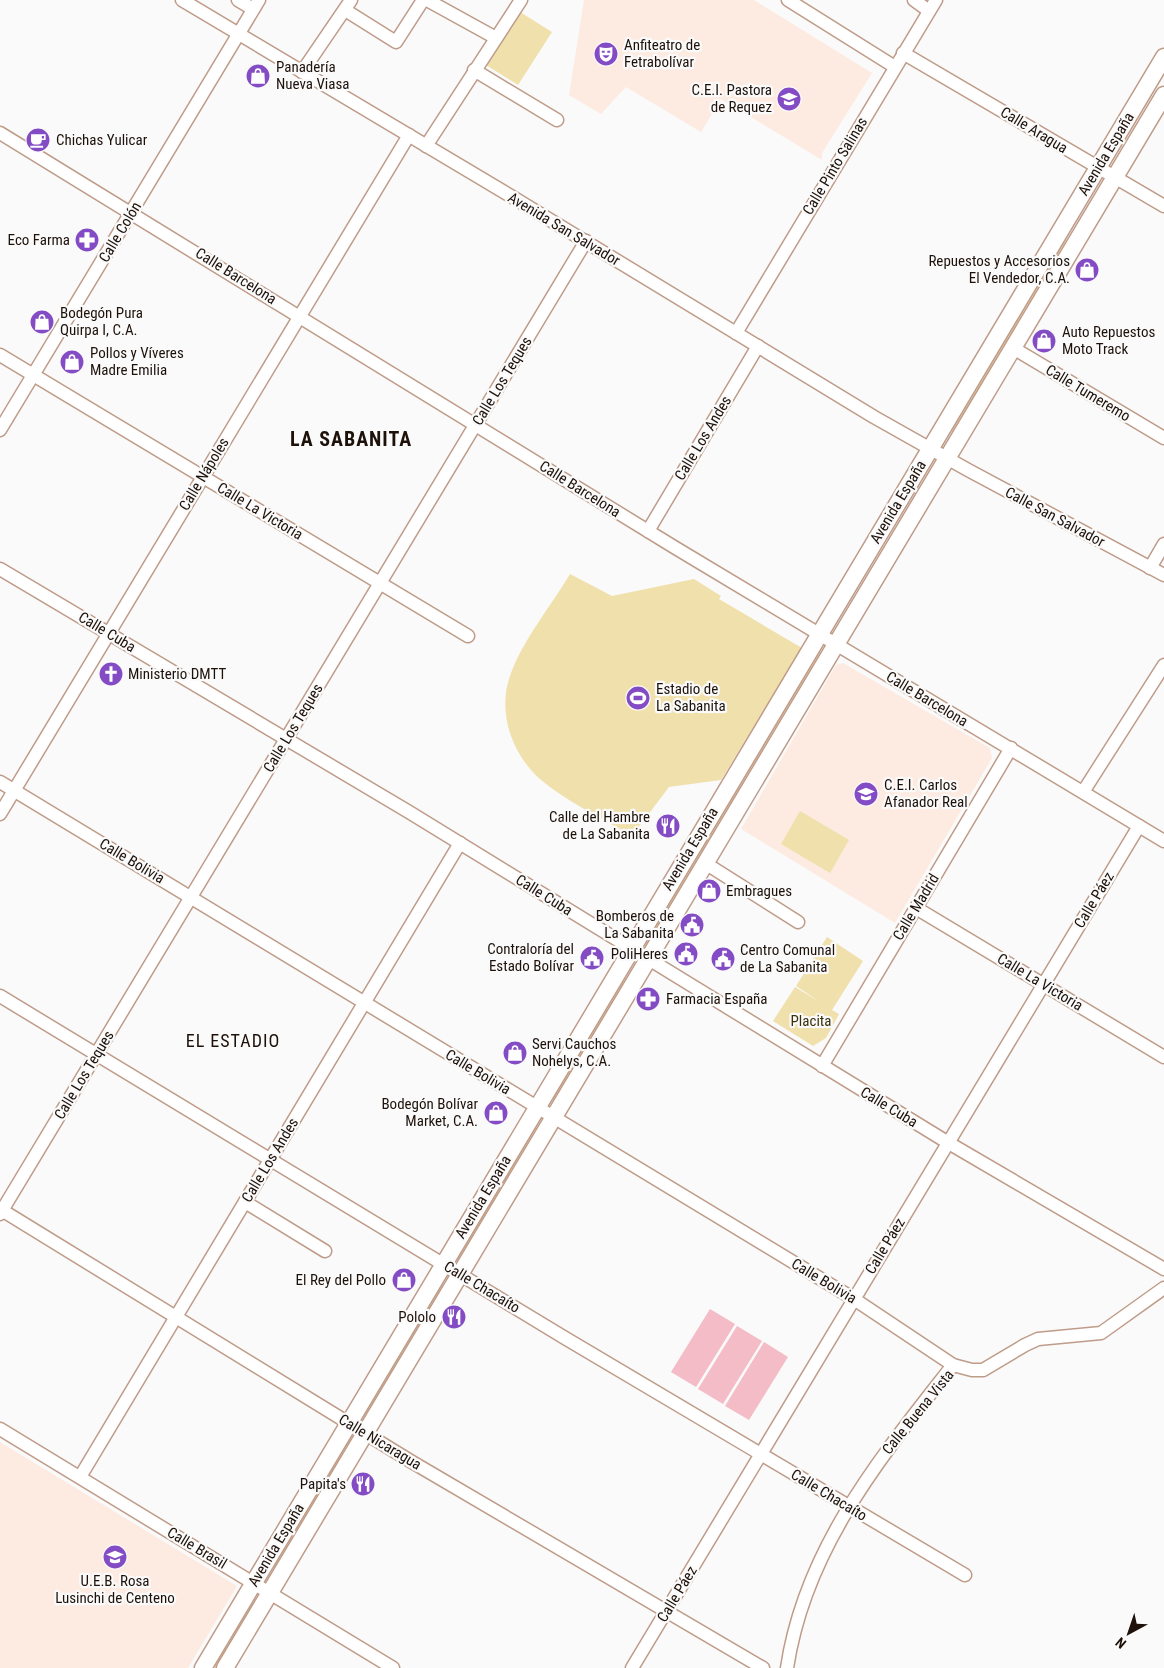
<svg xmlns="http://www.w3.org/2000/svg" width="1164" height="1668" font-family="'Roboto Condensed',sans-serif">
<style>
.built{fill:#fdebe1}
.green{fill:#f0e0ac}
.water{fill:#f4bcc6}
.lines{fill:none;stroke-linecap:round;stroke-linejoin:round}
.minor-casing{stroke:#bf9c89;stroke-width:15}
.major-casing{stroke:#bf9c89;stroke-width:19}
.minor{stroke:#fff;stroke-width:12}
.major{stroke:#fff;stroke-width:16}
.labels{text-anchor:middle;stroke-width:4.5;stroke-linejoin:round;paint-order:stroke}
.poi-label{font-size:15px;fill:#1d110a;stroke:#fafafa;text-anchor:start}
.street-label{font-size:15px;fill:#1d110a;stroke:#fafafa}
.park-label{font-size:15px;fill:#3b310a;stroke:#fafafa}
.quarter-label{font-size:18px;letter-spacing:1px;fill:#1d110a;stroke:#fafafa}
.district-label{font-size:20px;font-weight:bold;letter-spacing:1px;fill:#1d110a;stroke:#fafafa}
</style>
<rect width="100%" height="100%" fill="#fafafa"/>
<g class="built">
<polygon points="584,0 754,0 872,73 822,153 822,160 721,99 701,132 626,87 601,114 569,95"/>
<polygon points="843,663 990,748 992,758 895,923 741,829 836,665"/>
<polygon points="0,1442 237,1586 188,1668 0,1668"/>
</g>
<g class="green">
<polygon points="520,12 552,32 518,85 486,65"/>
<polygon points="1067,234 1064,248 955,432 951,431 950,428"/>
<path d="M570,574L612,596L694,579L721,596L719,599L802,648L721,780L669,787L632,836C603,819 566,801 541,780C512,755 497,712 510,676C522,641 551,606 570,574Z"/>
<polygon points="818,651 821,653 649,943 645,944 644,943"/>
<polygon points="800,811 849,840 830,873 781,844"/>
<polygon points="827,937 863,961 832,1010 839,1014 826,1038 813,1046 773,1021 795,987 820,1002 796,986"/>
<polygon points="624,976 627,980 556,1099 552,1100 551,1098"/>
<polygon points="535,1125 538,1130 459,1260 457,1259 456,1258"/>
<polygon points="441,1283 444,1285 366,1416 364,1416 363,1414"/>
<polygon points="348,1439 351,1441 276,1568 274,1568 272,1566"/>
<polygon points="250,1603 254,1605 217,1668 210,1668"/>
</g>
<g class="water">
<polygon points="710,1309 735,1324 696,1387 671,1372"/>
<polygon points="737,1326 762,1341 723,1404 698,1389"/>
<polygon points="764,1342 788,1357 749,1420 725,1406"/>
</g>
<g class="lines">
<defs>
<g id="minor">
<polyline points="182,0 509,195 874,417 968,470 1164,575"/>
<polyline points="238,0 253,9"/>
<polyline points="427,0 496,38"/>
<polyline points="788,0 895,67"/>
<polyline points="914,0 929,11"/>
<polyline points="345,10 396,42 423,0"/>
<polyline points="903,53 1164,206"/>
<polyline points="474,70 557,120"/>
<polyline points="302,72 351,0"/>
<polyline points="0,133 674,547 1164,841"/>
<polyline points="426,146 521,0"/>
<polyline points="736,333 936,0"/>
<polyline points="1013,348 1164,438"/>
<polyline points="0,355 468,636"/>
<polyline points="0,430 259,0"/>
<polyline points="648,531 758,346"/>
<polyline points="1150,568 1164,544"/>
<polyline points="0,569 409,812 947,1142 1164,1269"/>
<polyline points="0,782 854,1299 953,1365 972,1370 983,1370 1025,1345 1038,1339 1101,1333 1164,1288"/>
<polyline points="1083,792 1164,665"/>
<polyline points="0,814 409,135"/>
<polyline points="705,863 798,922"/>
<polyline points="916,908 1164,1057"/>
<polyline points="0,996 565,1338 965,1575"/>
<polyline points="822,1066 1011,748"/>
<polyline points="245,1202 325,1251"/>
<polyline points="0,1209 412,1462 763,1668"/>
<polyline points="0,1214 586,241"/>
<polyline points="0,1429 393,1668"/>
<polyline points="80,1477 460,843"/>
<polyline points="632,1668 1139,826"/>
<path d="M787,1668C805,1548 881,1457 953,1365"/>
</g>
<g id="major">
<polyline points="203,1668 1164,57"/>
<polyline points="225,1668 1164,95"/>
</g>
</defs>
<use href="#minor" class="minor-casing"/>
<use href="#major" class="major-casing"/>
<use href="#minor" class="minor"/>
<use href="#major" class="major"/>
</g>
<defs>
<symbol id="theatre-disc" viewBox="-11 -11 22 22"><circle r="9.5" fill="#844cc4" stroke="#fafafa"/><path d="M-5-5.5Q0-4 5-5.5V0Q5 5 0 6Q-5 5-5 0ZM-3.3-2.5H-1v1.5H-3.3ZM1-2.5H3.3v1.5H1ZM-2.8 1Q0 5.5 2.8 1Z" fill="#fff"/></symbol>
<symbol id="shop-disc" viewBox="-11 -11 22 22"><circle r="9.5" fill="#844cc4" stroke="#fafafa"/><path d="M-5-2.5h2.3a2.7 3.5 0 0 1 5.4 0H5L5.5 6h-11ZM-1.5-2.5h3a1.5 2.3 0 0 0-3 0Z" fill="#fff"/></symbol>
<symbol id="school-disc" viewBox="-11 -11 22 22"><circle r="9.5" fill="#844cc4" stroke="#fafafa"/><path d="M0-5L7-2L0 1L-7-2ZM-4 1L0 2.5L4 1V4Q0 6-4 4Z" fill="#fff"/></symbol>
<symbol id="cafe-disc" viewBox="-11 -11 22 22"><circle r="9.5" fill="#844cc4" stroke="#fafafa"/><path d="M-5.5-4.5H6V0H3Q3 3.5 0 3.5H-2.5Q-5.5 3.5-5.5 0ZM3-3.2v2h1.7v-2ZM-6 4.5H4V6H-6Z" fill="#fff"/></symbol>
<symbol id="pharmacy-disc" viewBox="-11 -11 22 22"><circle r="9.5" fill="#844cc4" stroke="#fafafa"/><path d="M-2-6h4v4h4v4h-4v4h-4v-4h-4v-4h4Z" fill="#fff"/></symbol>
<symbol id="church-disc" viewBox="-11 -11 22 22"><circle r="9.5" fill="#844cc4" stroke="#fafafa"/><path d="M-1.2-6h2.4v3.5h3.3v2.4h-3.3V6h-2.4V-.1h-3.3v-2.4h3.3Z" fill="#fff"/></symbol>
<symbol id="stadium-disc" viewBox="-11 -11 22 22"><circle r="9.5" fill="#844cc4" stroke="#fafafa"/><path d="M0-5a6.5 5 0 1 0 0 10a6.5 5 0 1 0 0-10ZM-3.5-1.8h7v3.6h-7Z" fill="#fff"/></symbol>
<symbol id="restaurant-disc" viewBox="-11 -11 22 22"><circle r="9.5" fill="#844cc4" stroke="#fafafa"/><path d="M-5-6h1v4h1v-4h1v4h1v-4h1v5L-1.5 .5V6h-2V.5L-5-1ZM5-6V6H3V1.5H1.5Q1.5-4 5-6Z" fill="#fff"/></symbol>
<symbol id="civic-disc" viewBox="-11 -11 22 22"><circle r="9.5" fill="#844cc4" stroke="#fafafa"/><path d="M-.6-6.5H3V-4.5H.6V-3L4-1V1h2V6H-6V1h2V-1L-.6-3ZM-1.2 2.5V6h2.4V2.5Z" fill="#fff"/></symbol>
</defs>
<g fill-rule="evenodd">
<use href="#theatre-disc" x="592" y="40" width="28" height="28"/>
<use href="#shop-disc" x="244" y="62" width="28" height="28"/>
<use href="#school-disc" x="775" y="85" width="28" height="28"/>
<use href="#cafe-disc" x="24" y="126" width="28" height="28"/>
<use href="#pharmacy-disc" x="73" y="226" width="28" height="28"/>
<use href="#shop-disc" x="1073" y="256" width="28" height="28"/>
<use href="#shop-disc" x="28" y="308" width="28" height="28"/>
<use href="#shop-disc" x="1030" y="327" width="28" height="28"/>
<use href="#shop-disc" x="58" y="348" width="28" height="28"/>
<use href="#church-disc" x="97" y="660" width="28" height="28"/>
<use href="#stadium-disc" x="624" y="684" width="28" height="28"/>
<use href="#school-disc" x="852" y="780" width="28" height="28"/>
<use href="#restaurant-disc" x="654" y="812" width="28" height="28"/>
<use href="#shop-disc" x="695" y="877" width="28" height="28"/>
<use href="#civic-disc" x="678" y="911" width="28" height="28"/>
<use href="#civic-disc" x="672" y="940" width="28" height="28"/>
<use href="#civic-disc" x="578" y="944" width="28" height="28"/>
<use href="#civic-disc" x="709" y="945" width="28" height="28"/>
<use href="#pharmacy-disc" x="634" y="985" width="28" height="28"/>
<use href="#shop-disc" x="501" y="1039" width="28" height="28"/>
<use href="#shop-disc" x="482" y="1099" width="28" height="28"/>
<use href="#shop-disc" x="390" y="1266" width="28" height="28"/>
<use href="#restaurant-disc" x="440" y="1303" width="28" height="28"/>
<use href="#restaurant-disc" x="349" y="1470" width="28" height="28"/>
<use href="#school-disc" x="101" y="1543" width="28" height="28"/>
</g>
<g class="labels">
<g class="poi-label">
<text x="624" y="50">Anfiteatro de<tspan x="624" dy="17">Fetrabolívar</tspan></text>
<text x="276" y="72">Panadería<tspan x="276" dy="17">Nueva Viasa</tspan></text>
<text x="772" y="95" text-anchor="end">C.E.I. Pastora<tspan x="772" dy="17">de Requez</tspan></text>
<text x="56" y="145">Chichas Yulicar</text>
<text x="70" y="245" text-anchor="end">Eco Farma</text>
<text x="1070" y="266" text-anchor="end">Repuestos y Accesorios<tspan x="1070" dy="17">El Vendedor, C.A.</tspan></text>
<text x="60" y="318">Bodegón Pura<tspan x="60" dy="17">Quirpa I, C.A.</tspan></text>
<text x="1062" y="337">Auto Repuestos<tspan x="1062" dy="17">Moto Track</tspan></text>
<text x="90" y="358">Pollos y Víveres<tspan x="90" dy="17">Madre Emilia</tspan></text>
<text x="128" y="679">Ministerio DMTT</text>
<text x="656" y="694">Estadio de<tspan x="656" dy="17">La Sabanita</tspan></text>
<text x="884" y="790">C.E.I. Carlos<tspan x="884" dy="17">Afanador Real</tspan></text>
<text x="650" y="822" text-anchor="end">Calle del Hambre<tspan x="650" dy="17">de La Sabanita</tspan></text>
<text x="726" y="896">Embragues</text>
<text x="674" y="921" text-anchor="end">Bomberos de<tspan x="674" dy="17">La Sabanita</tspan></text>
<text x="574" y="954" text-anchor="end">Contraloría del<tspan x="574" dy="17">Estado Bolívar</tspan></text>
<text x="740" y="955">Centro Comunal<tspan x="740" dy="17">de La Sabanita</tspan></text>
<text x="668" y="959" text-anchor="end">PoliHeres</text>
<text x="666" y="1004">Farmacia España</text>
<text x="532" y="1049">Servi Cauchos<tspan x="532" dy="17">Nohelys, C.A.</tspan></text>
<text x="478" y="1109" text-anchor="end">Bodegón Bolívar<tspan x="478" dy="17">Market, C.A.</tspan></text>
<text x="386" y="1285" text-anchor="end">El Rey del Pollo</text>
<text x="436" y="1322" text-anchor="end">Pololo</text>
<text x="346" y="1489" text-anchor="end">Papita's</text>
<text x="115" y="1586" text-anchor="middle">U.E.B. Rosa<tspan x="115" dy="17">Lusinchi de Centeno</tspan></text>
</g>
<g class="street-label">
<text transform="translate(1034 130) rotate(31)" y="5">Calle Aragua</text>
<text transform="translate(1106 154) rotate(-59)" y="5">Avenida España</text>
<text transform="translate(835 166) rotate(-59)" y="5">Calle Pinto Salinas</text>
<text transform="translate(564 229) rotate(31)" y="5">Avenida San Salvador</text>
<text transform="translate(120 232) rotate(-59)" y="5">Calle Colón</text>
<text transform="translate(236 276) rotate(32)" y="5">Calle Barcelona</text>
<text transform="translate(502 381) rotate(-59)" y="5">Calle Los Teques</text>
<text transform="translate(1088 393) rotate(31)" y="5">Calle Tumeremo</text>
<text transform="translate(703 438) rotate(-59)" y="5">Calle Los Andes</text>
<text transform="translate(204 474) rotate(-59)" y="5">Calle Nápoles</text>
<text transform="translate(580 489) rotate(32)" y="5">Calle Barcelona</text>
<text transform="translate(898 502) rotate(-59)" y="5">Avenida España</text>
<text transform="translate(260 511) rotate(31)" y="5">Calle La Victoria</text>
<text transform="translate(1055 517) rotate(28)" y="5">Calle San Salvador</text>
<text transform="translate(107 632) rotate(31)" y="5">Calle Cuba</text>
<text transform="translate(927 699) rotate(31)" y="5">Calle Barcelona</text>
<text transform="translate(293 728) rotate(-59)" y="5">Calle Los Teques</text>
<text transform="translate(690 849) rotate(-59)" y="5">Avenida España</text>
<text transform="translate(132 861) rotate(31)" y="5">Calle Bolivia</text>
<text transform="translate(544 895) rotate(32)" y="5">Calle Cuba</text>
<text transform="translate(1094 900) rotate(-59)" y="5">Calle Páez</text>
<text transform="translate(916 907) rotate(-59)" y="5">Calle Madrid</text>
<text transform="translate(1040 982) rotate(31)" y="5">Calle La Victoria</text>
<text transform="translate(478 1072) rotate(31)" y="5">Calle Bolivia</text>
<text transform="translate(84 1075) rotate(-59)" y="5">Calle Los Teques</text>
<text transform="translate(889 1107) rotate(31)" y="5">Calle Cuba</text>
<text transform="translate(270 1160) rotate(-59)" y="5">Calle Los Andes</text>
<text transform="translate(483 1197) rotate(-59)" y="5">Avenida España</text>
<text transform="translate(885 1246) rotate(-59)" y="5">Calle Páez</text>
<text transform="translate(824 1281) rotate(31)" y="5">Calle Bolivia</text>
<text transform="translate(482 1287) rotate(31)" y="5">Calle Chacaíto</text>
<text transform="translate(918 1412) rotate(-51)" y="5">Calle Buena Vista</text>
<text transform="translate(380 1442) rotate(31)" y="5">Calle Nicaragua</text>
<text transform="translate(829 1495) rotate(31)" y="5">Calle Chacaíto</text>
<text transform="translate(276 1545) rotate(-59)" y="5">Avenida España</text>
<text transform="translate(197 1548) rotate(31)" y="5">Calle Brasil</text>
<text transform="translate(677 1594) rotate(-59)" y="5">Calle Páez</text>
</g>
<g class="park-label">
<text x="811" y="1026">Placita</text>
</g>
<g class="quarter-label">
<text x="233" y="1047">EL ESTADIO</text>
</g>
<g class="district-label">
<text x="351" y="446">LA SABANITA</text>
</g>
</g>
<g transform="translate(1129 1633) rotate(220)" stroke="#fafafa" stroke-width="4" paint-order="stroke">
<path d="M0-4L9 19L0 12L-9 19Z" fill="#1d110a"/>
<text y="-8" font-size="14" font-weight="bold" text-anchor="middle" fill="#1d110a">N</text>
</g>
</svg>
